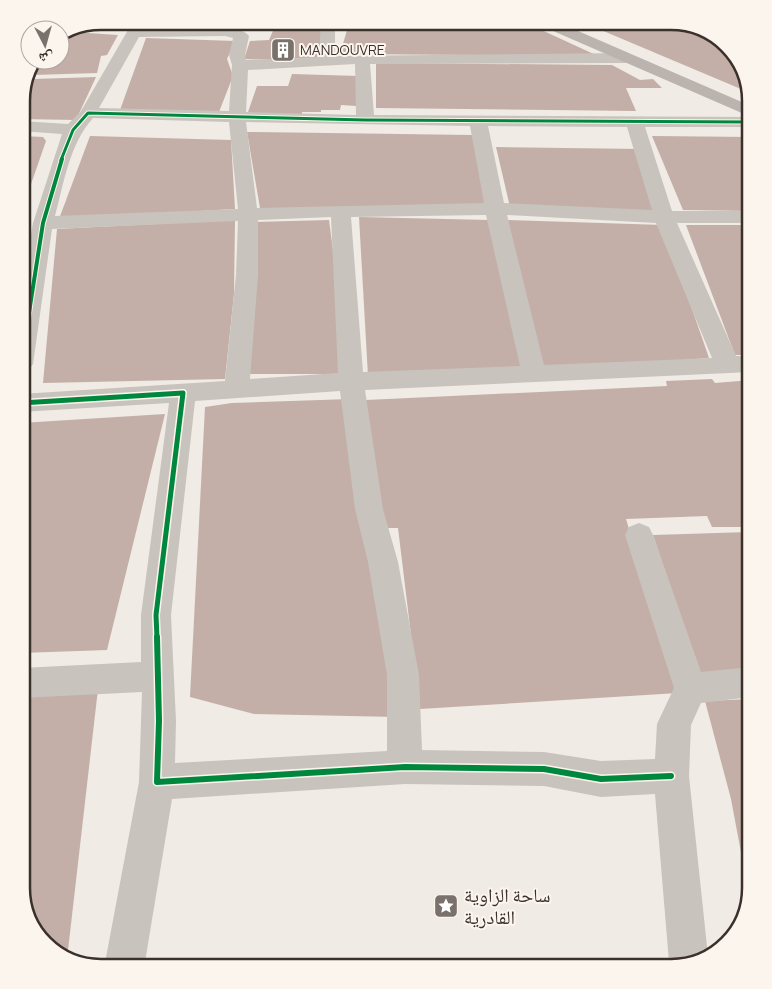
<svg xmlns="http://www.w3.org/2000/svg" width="772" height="989" font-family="Manrope,'Noto Naskh Arabic',sans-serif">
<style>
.building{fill:#c3afa7}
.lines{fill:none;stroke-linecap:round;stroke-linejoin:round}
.street{fill:#c9c3be;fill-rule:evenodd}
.secondary{fill:#bab3ae;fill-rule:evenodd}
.cycleway-far3-casing{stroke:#fbf5ee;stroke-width:5}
.cycleway-far2-casing{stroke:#fbf5ee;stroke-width:6}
.cycleway-far1-casing{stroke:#fbf5ee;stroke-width:8}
.cycleway-casing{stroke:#fbf5ee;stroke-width:9}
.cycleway-far3{stroke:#00873e;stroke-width:3}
.cycleway-far2{stroke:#00873e;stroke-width:4}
.cycleway-far1{stroke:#00873e;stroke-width:5}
.cycleway{stroke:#00873e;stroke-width:6}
.labels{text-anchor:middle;stroke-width:4;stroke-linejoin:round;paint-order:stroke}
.far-poi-label{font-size:14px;fill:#3b302b;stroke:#fbf5ee;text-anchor:start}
.near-poi-label{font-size:19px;fill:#3b302b;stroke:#fbf5ee;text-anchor:start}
.rim{fill:none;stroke:#3b302b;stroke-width:2.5}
</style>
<rect width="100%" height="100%" fill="#f0ebe5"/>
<g class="building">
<polygon points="341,21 522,21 598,56 340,54 347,30"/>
<polygon points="159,22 184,23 180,30 155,30"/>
<polygon points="678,22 711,32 737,57 748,92 601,30 607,26"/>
<polygon points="275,26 325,28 316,61 244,59 250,41 269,40"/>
<polygon points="73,32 118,35 107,55 101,56 97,73 34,75 33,79 96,77 76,120 21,119 21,96 39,60 60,60 60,37"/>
<polygon points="146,38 235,41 227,59 233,76 219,112 120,110"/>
<polygon points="376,63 612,65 640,80 653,79 662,88 626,88 636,111 376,108"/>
<polygon points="292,74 358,76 356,106 341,105 340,110 321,110 321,112 302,112 302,115 255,117 248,112 257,86 288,86"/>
<polygon points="247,132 472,135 487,208 260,208"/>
<polygon points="21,136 43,137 46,141 22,210"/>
<polygon points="90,136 231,140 235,209 59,219"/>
<polygon points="652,136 751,137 751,211 683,210"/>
<polygon points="496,147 641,149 656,211 510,207"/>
<polygon points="359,217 489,220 523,373 368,376"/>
<polygon points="235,220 234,294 225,379 43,383 57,229"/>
<polygon points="329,220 349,374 246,374 254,222"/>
<polygon points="506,220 663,225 709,358 542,371"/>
<polygon points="686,225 751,225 751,355 735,355"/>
<polygon points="712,379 715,383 751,380 751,527 712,527 707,516 626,519 678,693 420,709 398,528 380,528 366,400 667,386 666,381"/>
<polygon points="350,399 397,717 254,714 190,697 205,407 232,403"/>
<polygon points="165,414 107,650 21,653 21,423"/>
<polygon points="749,532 751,675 701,680 653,535"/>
<polygon points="98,689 67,959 61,957 35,932 21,888 21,694"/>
<polygon points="751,699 751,888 749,895 731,799 705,701"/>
</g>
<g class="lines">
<g class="street">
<path d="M101,21H148L144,28C165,28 237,20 249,36L245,55L246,60L319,57L321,21H335V56L625,53L633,58L625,63L370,64L374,115L751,117V127H645L672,211H751V223H677L736,356H751V372L365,390L383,509L398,562L419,675L422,750L544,752L601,761L655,759L657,724L674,688L625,535L629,527L639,523L649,527L653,535L701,672L751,667V697L701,703L691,725L689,776L708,956L671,968L669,962L655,794L601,797L544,786L405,784L172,799L144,968H104L139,782L142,692L21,698V668L141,662V615L169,403L21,412V394L225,381L236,275L238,221L52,229L33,364L29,370L21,372V291L33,223L62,134L21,131V121L68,124L81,111L128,30L91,25ZM225,36L233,38L229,55L232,65L229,111L99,108L139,37ZM355,64L356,115L246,112L248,70ZM93,118L229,122L238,209L55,216C64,183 69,145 93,118ZM246,122L470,126L484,203L257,208ZM488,126L627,127L652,210L504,203ZM486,215L520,366L363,372L351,217ZM507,215L656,223L712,358L544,365ZM331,217L338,373L250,379L258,275V220ZM340,391L355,509L368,562L387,675V751L175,763L176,721L171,615L195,401Z"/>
<path d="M596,21C590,28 573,29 567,22Z"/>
</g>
<polygon class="secondary" points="535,21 555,21 751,106 751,117 537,24"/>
<defs>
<polyline id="cycleway-far3" points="61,160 73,130 88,113 365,120 751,122"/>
<polyline id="cycleway-far2" points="21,364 43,223 62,159"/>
<polyline id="cycleway-far1" points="21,403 183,393 156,615 157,638"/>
<polyline id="cycleway" points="157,637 159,721 157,782 405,767 544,769 601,779 671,776"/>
</defs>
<use href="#cycleway-far3" class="cycleway-far3-casing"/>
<use href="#cycleway-far2" class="cycleway-far2-casing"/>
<use href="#cycleway-far1" class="cycleway-far1-casing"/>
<use href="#cycleway" class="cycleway-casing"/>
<use href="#cycleway-far3" class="cycleway-far3"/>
<use href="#cycleway-far2" class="cycleway-far2"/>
<use href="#cycleway-far1" class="cycleway-far1"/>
<use href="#cycleway" class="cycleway"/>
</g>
<defs>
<symbol id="building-square" viewBox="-11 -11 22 22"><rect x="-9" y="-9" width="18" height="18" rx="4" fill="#7a716c" stroke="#fbf5ee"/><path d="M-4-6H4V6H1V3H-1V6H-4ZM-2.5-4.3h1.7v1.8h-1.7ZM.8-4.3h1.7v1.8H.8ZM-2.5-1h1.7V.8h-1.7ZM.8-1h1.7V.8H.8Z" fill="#fff"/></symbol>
<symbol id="sight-square" viewBox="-11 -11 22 22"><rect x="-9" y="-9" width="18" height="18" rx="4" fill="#7a716c" stroke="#fbf5ee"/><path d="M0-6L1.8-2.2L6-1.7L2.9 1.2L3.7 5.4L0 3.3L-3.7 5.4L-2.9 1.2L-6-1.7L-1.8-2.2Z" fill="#fff"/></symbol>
</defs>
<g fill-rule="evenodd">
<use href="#building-square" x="269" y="36" width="28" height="28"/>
<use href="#sight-square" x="432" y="892" width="28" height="28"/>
</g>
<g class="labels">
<g class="far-poi-label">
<text x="300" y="55">MANDOUVRE</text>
</g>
<g class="near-poi-label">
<text x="464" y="902">ساحة الزاوية<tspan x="464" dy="22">القادرية</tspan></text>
</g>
</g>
<path d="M0 0H772V989H0ZM101 30H671A71 71 0 0 1 742 101V888A71 71 0 0 1 671 959H101A71 71 0 0 1 30 888V101A71 71 0 0 1 101 30Z" fill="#fbf5ee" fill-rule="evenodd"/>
<path class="rim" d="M101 30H671A71 71 0 0 1 742 101V888A71 71 0 0 1 671 959H101A71 71 0 0 1 30 888V101A71 71 0 0 1 101 30Z"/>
<g transform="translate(45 45) rotate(174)"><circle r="24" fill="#fbf5ee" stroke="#aea6a0"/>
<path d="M0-4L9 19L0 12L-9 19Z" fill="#7a716c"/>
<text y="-8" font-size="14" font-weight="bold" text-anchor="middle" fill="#3b302b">ش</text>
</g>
</svg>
